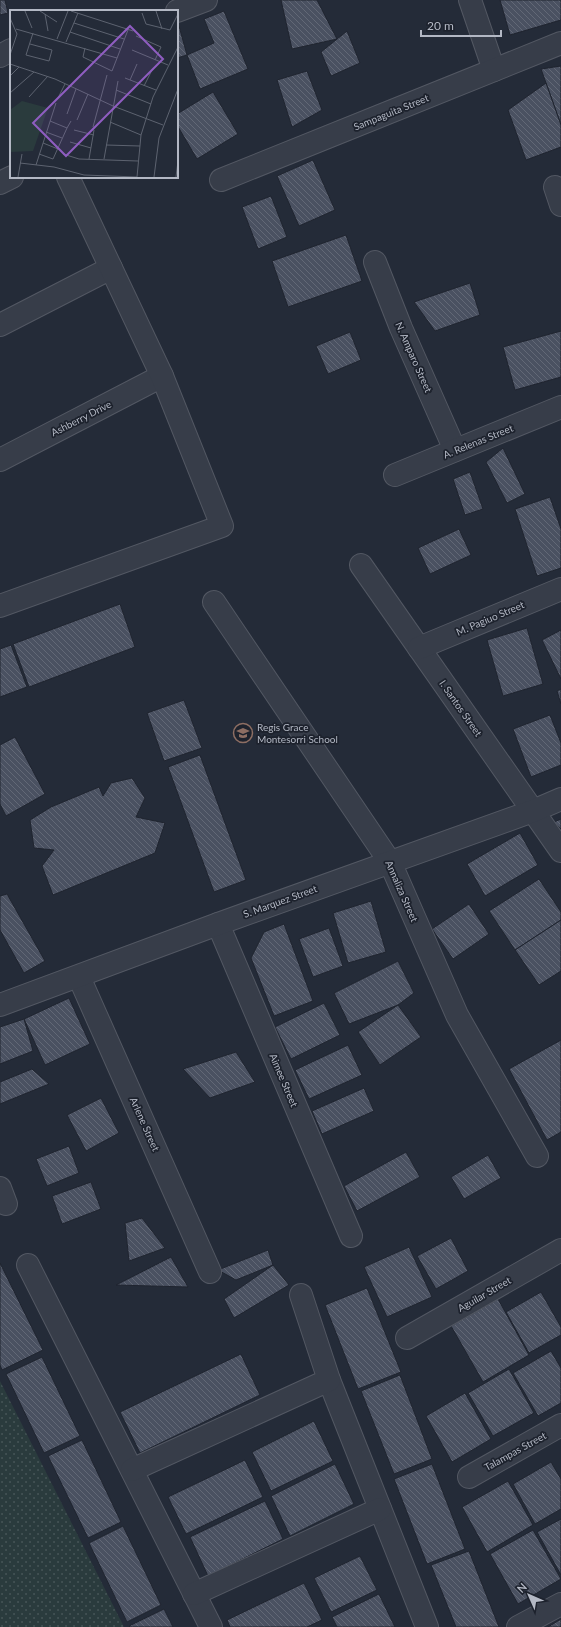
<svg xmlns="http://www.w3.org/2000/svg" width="561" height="1627" font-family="Lato,sans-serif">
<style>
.grass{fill:url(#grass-dots)}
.building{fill:url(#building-back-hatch);stroke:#1f242f}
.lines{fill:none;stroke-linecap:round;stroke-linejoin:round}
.minor-casing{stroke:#535863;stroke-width:24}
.tertiary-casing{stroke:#535863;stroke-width:24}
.minor{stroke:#373d49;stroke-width:22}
.tertiary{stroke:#373d49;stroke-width:22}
.labels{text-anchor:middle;stroke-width:3.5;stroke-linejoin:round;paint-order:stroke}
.street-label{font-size:10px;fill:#b3b8c4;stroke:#1d222d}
.poi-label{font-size:10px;fill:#b3b8c4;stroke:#1d222d;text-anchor:start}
.inset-road{fill:none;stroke:#5d6370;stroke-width:1}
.view{fill:#8f5dc1;fill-opacity:0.15;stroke:#8f5dc1;stroke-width:2}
.inset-edge{fill:none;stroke:#b3b8c4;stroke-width:2}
</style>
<defs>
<pattern id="grass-dots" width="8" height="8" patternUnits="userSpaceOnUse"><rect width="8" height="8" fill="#2a3b3d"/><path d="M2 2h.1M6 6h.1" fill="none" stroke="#465557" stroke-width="1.8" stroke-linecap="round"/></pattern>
<pattern id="building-back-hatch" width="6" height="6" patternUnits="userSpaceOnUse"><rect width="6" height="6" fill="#4a5161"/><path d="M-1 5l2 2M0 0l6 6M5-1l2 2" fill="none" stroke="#626876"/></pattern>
</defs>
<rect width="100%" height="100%" fill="#242b38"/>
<polygon class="grass" points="0,1381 124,1627 0,1627"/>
<g class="building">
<polygon points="0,0 5,0 8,13 0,15"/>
<polygon points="281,0 317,0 337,39 292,49"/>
<polygon points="500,0 561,0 561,20 510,35"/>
<polygon points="224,11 248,69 200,89 187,55 214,43 204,19"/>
<polygon points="177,26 179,26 187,55 177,58"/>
<polygon points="347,31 360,63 331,76 321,52"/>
<polygon points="561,66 561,125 541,69"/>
<polygon points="307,71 322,110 292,127 277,80"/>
<polygon points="546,83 561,125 561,147 526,160 508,110"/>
<polygon points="213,92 238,134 197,159 177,125 177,114"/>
<polygon points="313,160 335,210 299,226 277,176"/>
<polygon points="271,196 287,237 258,249 242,207"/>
<polygon points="346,235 362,281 288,307 272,261"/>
<polygon points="470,283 480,315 435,331 414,302"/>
<polygon points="561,331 561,377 515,390 503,347"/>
<polygon points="350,332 361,360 328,374 316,346"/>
<polygon points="503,448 525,494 507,503 486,462"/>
<polygon points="470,472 483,509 465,515 453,479"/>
<polygon points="550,497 561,529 561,568 537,576 515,509"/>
<polygon points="459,529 471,555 430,574 418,548"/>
<polygon points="120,604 135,647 29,687 13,644"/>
<polygon points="527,628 543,684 503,696 487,640"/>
<polygon points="561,630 561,679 542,640"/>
<polygon points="11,645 27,687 0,697 0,649"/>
<polygon points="561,689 561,704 557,691"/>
<polygon points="184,700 202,748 164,761 147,713"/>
<polygon points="550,715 561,743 561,765 531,777 513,729"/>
<polygon points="15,737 45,794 6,816 0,804 0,745"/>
<polygon points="200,755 246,880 214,892 168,767"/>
<polygon points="132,778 145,798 136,817 165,823 155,853 53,895 42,866 54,850 34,848 30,820 51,807 99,787 103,796 111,783"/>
<polygon points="561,819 561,829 554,822"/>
<polygon points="520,833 538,865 485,896 467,864"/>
<polygon points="539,879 561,912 561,920 515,950 489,911"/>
<polygon points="7,894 45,961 24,973 0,930 0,896"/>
<polygon points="371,901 386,952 348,963 333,913"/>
<polygon points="469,904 489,934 453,959 432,929"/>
<polygon points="561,920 561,971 539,985 515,950"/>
<polygon points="284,924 313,1001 274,1016 251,958 264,932"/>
<polygon points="329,928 343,966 313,977 299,939"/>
<polygon points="398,961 414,993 398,1005 349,1024 334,993"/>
<polygon points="69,998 90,1044 45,1065 24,1019"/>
<polygon points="324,1003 340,1035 291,1059 275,1027"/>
<polygon points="398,1005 421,1037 380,1065 358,1032"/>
<polygon points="24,1019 33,1051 0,1064 0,1027"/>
<polygon points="561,1040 561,1132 547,1140 509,1069"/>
<polygon points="348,1045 362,1075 309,1099 295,1070"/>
<polygon points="236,1052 255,1082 210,1098 183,1069"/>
<polygon points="32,1069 49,1084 0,1104 0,1082"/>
<polygon points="364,1088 374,1111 322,1134 312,1111"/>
<polygon points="101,1098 119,1133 86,1151 67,1115"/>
<polygon points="69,1146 79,1173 47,1186 36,1159"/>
<polygon points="406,1152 420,1177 357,1211 344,1186"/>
<polygon points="488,1155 501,1178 464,1199 451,1177"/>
<polygon points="91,1182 101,1209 62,1224 52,1196"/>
<polygon points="142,1218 165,1248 129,1261 125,1223"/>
<polygon points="451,1238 468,1271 436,1289 417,1256"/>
<polygon points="409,1247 432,1297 387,1317 364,1267"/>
<polygon points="268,1250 273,1265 236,1280 218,1270"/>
<polygon points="171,1257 188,1287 116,1285"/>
<polygon points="0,1263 43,1350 2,1370 0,1365"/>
<polygon points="273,1265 289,1285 234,1318 224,1299"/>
<polygon points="367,1288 401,1372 358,1389 325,1305"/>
<polygon points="541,1292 561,1327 561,1335 529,1353 506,1312"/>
<polygon points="498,1299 529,1355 483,1382 451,1326"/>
<polygon points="551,1351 561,1368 561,1403 538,1416 513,1373"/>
<polygon points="241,1354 260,1395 140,1453 120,1412"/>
<polygon points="42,1357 80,1436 44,1453 6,1374"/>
<polygon points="509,1369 534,1413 493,1436 468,1393"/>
<polygon points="400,1375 432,1459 394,1474 361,1391"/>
<polygon points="465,1393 491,1439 452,1462 426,1416"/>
<polygon points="314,1421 333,1461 271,1491 252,1452"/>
<polygon points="82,1440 121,1522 88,1538 48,1456"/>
<polygon points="245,1460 263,1497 186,1534 168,1497"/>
<polygon points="551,1462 561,1479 561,1509 535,1524 513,1484"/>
<polygon points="335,1464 354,1504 290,1536 271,1496"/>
<polygon points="432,1464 465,1549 427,1564 394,1479"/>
<polygon points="508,1481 533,1525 487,1552 462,1507"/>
<polygon points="265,1501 283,1539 208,1576 190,1537"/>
<polygon points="561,1519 561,1575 537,1532"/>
<polygon points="123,1526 161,1605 127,1622 89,1543"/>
<polygon points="533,1530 561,1579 518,1604 490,1554"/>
<polygon points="469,1551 499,1627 456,1627 431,1565"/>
<polygon points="360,1556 377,1590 331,1612 314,1578"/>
<polygon points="304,1583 322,1620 307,1627 230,1627 227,1620"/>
<polygon points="379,1594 395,1627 337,1627 332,1617"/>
<polygon points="164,1609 173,1627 130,1627 129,1626"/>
<polygon points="561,1619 561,1627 548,1627"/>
</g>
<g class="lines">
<defs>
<g id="minor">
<polyline points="470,0 494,70"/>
<polyline points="177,11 206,0"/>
<polyline points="0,56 11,50"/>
<polyline points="221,180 561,43"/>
<polyline points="0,183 12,177"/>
<polyline points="555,187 561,205"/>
<polyline points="375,262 401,328 455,450"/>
<polyline points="0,325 111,268"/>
<polyline points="0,460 162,376"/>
<polyline points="395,475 561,407"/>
<polyline points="361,565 561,851"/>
<polyline points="214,602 390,862 457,1015 537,1156"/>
<polyline points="0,606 222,526 162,376 68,177"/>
<polyline points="419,648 561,589"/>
<polyline points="218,924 351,1236"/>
<polyline points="79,977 210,1272"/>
<polyline points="0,1188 6,1204"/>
<polyline points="28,1265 211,1627"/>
<polyline points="407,1338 561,1250"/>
<polyline points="329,1380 427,1627"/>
<polyline points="132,1470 329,1380 301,1295"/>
<polyline points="469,1477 561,1425"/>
<polyline points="194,1594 380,1509"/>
<polyline points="518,1627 561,1604"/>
</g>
<polyline id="tertiary" points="0,1005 218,924 533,811 561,799"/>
</defs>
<use href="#minor" class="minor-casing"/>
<use href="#tertiary" class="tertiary-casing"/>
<use href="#minor" class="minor"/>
<use href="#tertiary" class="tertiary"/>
</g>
<defs>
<symbol id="school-ring" viewBox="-11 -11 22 22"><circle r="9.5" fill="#1d222d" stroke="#8d6e63" stroke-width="1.5"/><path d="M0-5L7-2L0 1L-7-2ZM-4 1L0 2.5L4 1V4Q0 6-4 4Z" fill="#8d6e63"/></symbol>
</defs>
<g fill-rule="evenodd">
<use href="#school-ring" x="232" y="722" width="22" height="22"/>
</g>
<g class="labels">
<g class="street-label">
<text transform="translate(391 112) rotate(-22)" y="4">Sampaguita Street</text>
<text transform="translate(414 357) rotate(66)" y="4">N. Amparo Street</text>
<text transform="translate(81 418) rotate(-27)" y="4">Ashberry Drive</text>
<text transform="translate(478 441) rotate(-22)" y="4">A. Relenas Street</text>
<text transform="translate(490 618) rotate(-23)" y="4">M. Pagiuo Street</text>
<text transform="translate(461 708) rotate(55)" y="4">I. Santos Street</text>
<text transform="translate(402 891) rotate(66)" y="4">Annaliza Street</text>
<text transform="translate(280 901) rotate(-20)" y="4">S. Marquez Street</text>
<text transform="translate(284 1080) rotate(67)" y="4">Aimee Street</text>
<text transform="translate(145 1124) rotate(66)" y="4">Arlene Street</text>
<text transform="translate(484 1294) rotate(-30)" y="4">Aguilar Street</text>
<text transform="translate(515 1451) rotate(-29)" y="4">Talampas Street</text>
</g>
<g class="poi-label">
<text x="257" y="731">Regis Grace<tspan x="257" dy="12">Montesorri School</tspan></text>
</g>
</g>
<g transform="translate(10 10)">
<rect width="168" height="168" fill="#242b38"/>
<path d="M12,91L38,98L23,141L0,142V100Z" fill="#2a3b3d"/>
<path class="inset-road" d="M15,1L22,18M30,1L47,12M61,1L123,21M146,1L152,19M132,3L136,14L160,20M35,4L38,21M0,8L7,24L0,45M64,13L114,29M6,19L107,48M160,20L168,4M60,22L110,39M126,26L151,37L145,50M47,29L58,1M56,32L68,3M20,34L42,40L39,51L16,45L23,23M75,38L73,47L102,61L118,20M122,40L158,55M0,54L45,69L103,96L153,115M0,66L9,57M115,68L146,80M120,70L127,54M134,76L142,60M106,80L141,94M0,83L24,62M19,87L38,66M48,88L55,74M57,104L66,79M67,110L78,84M40,111L57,118L61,111M100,112L131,125M83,117L97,65M64,120L84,125M36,122L52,128M60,132L81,138M33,133L48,139M96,135L130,136M29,144L43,149L57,118M53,144L69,149L128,151M79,149L84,120M94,149L108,71M10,153L44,157L74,165L127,167L131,125L143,87L168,37M26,155L46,93M8,167L12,144M144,167L149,128L168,79M166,167L168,151"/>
<path class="view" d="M120,16L153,49L56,146L23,113Z"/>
<rect width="168" height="168" class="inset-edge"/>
</g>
<g transform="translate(529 1595) rotate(315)" stroke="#1d222d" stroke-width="3" paint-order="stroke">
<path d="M0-3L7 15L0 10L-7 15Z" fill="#b3b8c4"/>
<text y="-6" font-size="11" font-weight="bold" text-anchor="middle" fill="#b3b8c4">N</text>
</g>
<path d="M421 30v6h80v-6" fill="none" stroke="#b3b8c4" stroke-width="2"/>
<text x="427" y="30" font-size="12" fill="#b3b8c4" stroke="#1d222d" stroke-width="3" paint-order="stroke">20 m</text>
</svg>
